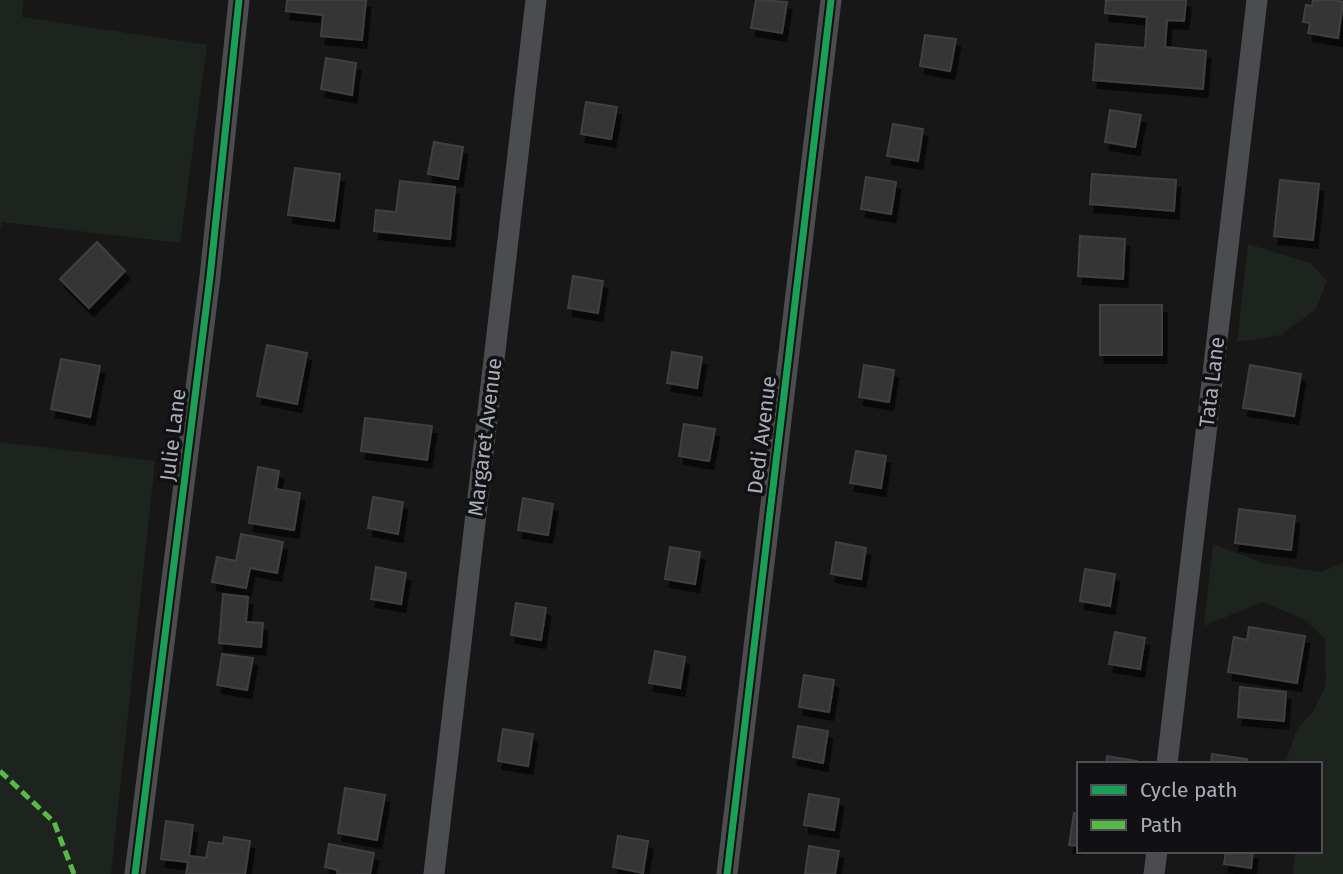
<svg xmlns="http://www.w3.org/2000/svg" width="1343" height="874" font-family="'Fira Sans',sans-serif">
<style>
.green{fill:#1d241e}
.building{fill:#353536;stroke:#3f4043;stroke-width:2;filter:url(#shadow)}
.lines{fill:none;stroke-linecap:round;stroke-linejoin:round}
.street{stroke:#4b4c50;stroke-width:21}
.quiet{stroke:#58b947;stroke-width:5;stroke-dasharray:10 5;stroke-linecap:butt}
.cycleway-casing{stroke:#111113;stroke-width:11}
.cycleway{stroke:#1a9f57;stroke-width:7}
.labels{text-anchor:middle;stroke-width:7;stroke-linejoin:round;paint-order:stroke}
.street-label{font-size:21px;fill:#a8adb8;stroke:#111113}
</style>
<defs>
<filter id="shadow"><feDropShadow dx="4.5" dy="8" stdDeviation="0" flood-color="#0009"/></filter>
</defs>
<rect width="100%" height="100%" fill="#171717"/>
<g class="green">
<polygon points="0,0 24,0 22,17 207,45 180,243 2,222 0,230"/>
<polygon points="1248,244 1310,263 1327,281 1315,310 1281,335 1237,342"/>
<polygon points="0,442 155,461 111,874 0,874"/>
<polygon points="1213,544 1263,563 1321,572 1343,563 1343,874 1293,874 1295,851 1320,851 1320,764 1288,764 1286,761 1297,729 1313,712 1326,685 1325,639 1305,620 1262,602 1204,626"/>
</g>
<g class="building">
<polygon points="287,0 366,0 362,40 321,36 323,15 286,11"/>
<polygon points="756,0 787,2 782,33 751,28"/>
<polygon points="1106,0 1186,0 1184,21 1167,20 1165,47 1206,51 1203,89 1093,80 1096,44 1145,48 1147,17 1105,13"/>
<polygon points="1313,0 1336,0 1343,2 1338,38 1308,33 1310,23 1303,22 1306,5 1312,6"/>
<polygon points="925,35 956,39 950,71 920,66"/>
<polygon points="326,58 356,63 352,95 321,89"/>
<polygon points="586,102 617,107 611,139 581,134"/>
<polygon points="1110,110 1141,115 1135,147 1105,142"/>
<polygon points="893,124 923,129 918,161 887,156"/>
<polygon points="434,142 463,147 458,179 428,174"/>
<polygon points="295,168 340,174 334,221 288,215"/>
<polygon points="1092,174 1176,180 1174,211 1090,204"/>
<polygon points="866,177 896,182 891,214 861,209"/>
<polygon points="1280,180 1319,184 1313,240 1274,236"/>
<polygon points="400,181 455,187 450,239 374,231 376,210 396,212"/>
<polygon points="1080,236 1125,239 1123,279 1078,276"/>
<polygon points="97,242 125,271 89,308 60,279"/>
<polygon points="573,276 603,281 598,313 568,308"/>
<rect x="1100" y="305" width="62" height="50"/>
<polygon points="267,345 307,353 297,404 257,396"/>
<polygon points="672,352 702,357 697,388 667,383"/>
<polygon points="61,359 100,366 90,417 51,409"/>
<polygon points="864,365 894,370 889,402 859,397"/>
<polygon points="1250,365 1301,374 1294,416 1243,408"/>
<polygon points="365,418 432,426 427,460 361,451"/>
<polygon points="684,424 715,429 709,461 679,456"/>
<polygon points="856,451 886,456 881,488 850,483"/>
<polygon points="258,467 279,471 276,489 300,493 294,530 249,523"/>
<polygon points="373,497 403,502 398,534 368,528"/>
<polygon points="523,498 553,504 548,535 518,530"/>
<polygon points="1239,509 1295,516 1291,550 1235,543"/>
<polygon points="241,534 283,542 277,573 250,568 246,588 212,582 217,557 236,561"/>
<polygon points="836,542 866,548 861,579 831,574"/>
<polygon points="670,547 700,552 695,584 665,579"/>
<polygon points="376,567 406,573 401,604 371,599"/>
<polygon points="1085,569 1115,574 1110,606 1080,601"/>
<polygon points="223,594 248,597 246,622 263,623 261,647 219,643"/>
<polygon points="516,603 546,608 541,640 511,635"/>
<polygon points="1249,627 1305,636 1297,683 1228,672 1234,637 1247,640"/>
<polygon points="1115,632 1145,638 1140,669 1109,664"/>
<polygon points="655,651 685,657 680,688 649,683"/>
<polygon points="222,654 253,658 247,690 217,685"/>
<polygon points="804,675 834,680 829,712 799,707"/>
<polygon points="1240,687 1286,692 1284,721 1238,717"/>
<polygon points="798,726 828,731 823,763 793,757"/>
<polygon points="503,729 533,734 528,766 498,761"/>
<polygon points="1212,754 1247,759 1247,764 1211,764"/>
<polygon points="1107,756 1137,761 1137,764 1106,764"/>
<polygon points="345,788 385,795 377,840 338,833"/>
<polygon points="809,794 839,799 834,830 804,825"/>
<polygon points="1074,813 1079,814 1079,846 1069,845"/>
<polygon points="166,821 193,825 189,856 206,858 209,842 223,844 224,837 250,841 245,874 186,874 188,862 161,859"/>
<polygon points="618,836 648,841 643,873 613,867"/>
<polygon points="329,844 374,853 370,874 337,874 338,870 325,867"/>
<polygon points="809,846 839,851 835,874 805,874"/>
<polygon points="1226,851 1253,851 1251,868 1224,864"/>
</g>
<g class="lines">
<g class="street">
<polyline points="1167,764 1257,0"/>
<polyline points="135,874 210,277 239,0"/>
<polyline points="434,874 536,0"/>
<polyline points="727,874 831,0"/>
<polyline points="1154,874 1157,851"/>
</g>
<polyline class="quiet" points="0,771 54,822 74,874"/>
<defs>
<g id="cycleway">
<polyline points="135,874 210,277 239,0"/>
<polyline points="727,874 831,0"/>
</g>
</defs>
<use href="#cycleway" class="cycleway-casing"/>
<use href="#cycleway" class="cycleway"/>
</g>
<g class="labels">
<g class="street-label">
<text transform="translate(1212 382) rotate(-83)" y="7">Tata Lane</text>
<text transform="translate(173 435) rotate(-83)" y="7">Julie Lane</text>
<text transform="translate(762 435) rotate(-83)" y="7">Dedi Avenue</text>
<text transform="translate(485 437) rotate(-83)" y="7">Margaret Avenue</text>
</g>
</g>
<rect x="1077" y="762" width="245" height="91" fill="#111113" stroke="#4d4f55" stroke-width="2"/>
<rect x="1091" y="785" width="35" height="10" fill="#1a9f57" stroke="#4d4f55" stroke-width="2"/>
<text x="1140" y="797" font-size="21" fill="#a8adb8">Cycle path</text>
<rect x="1091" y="820" width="35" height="10" fill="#58b947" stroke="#4d4f55" stroke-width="2"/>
<text x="1140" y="832" font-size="21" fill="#a8adb8">Path</text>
</svg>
